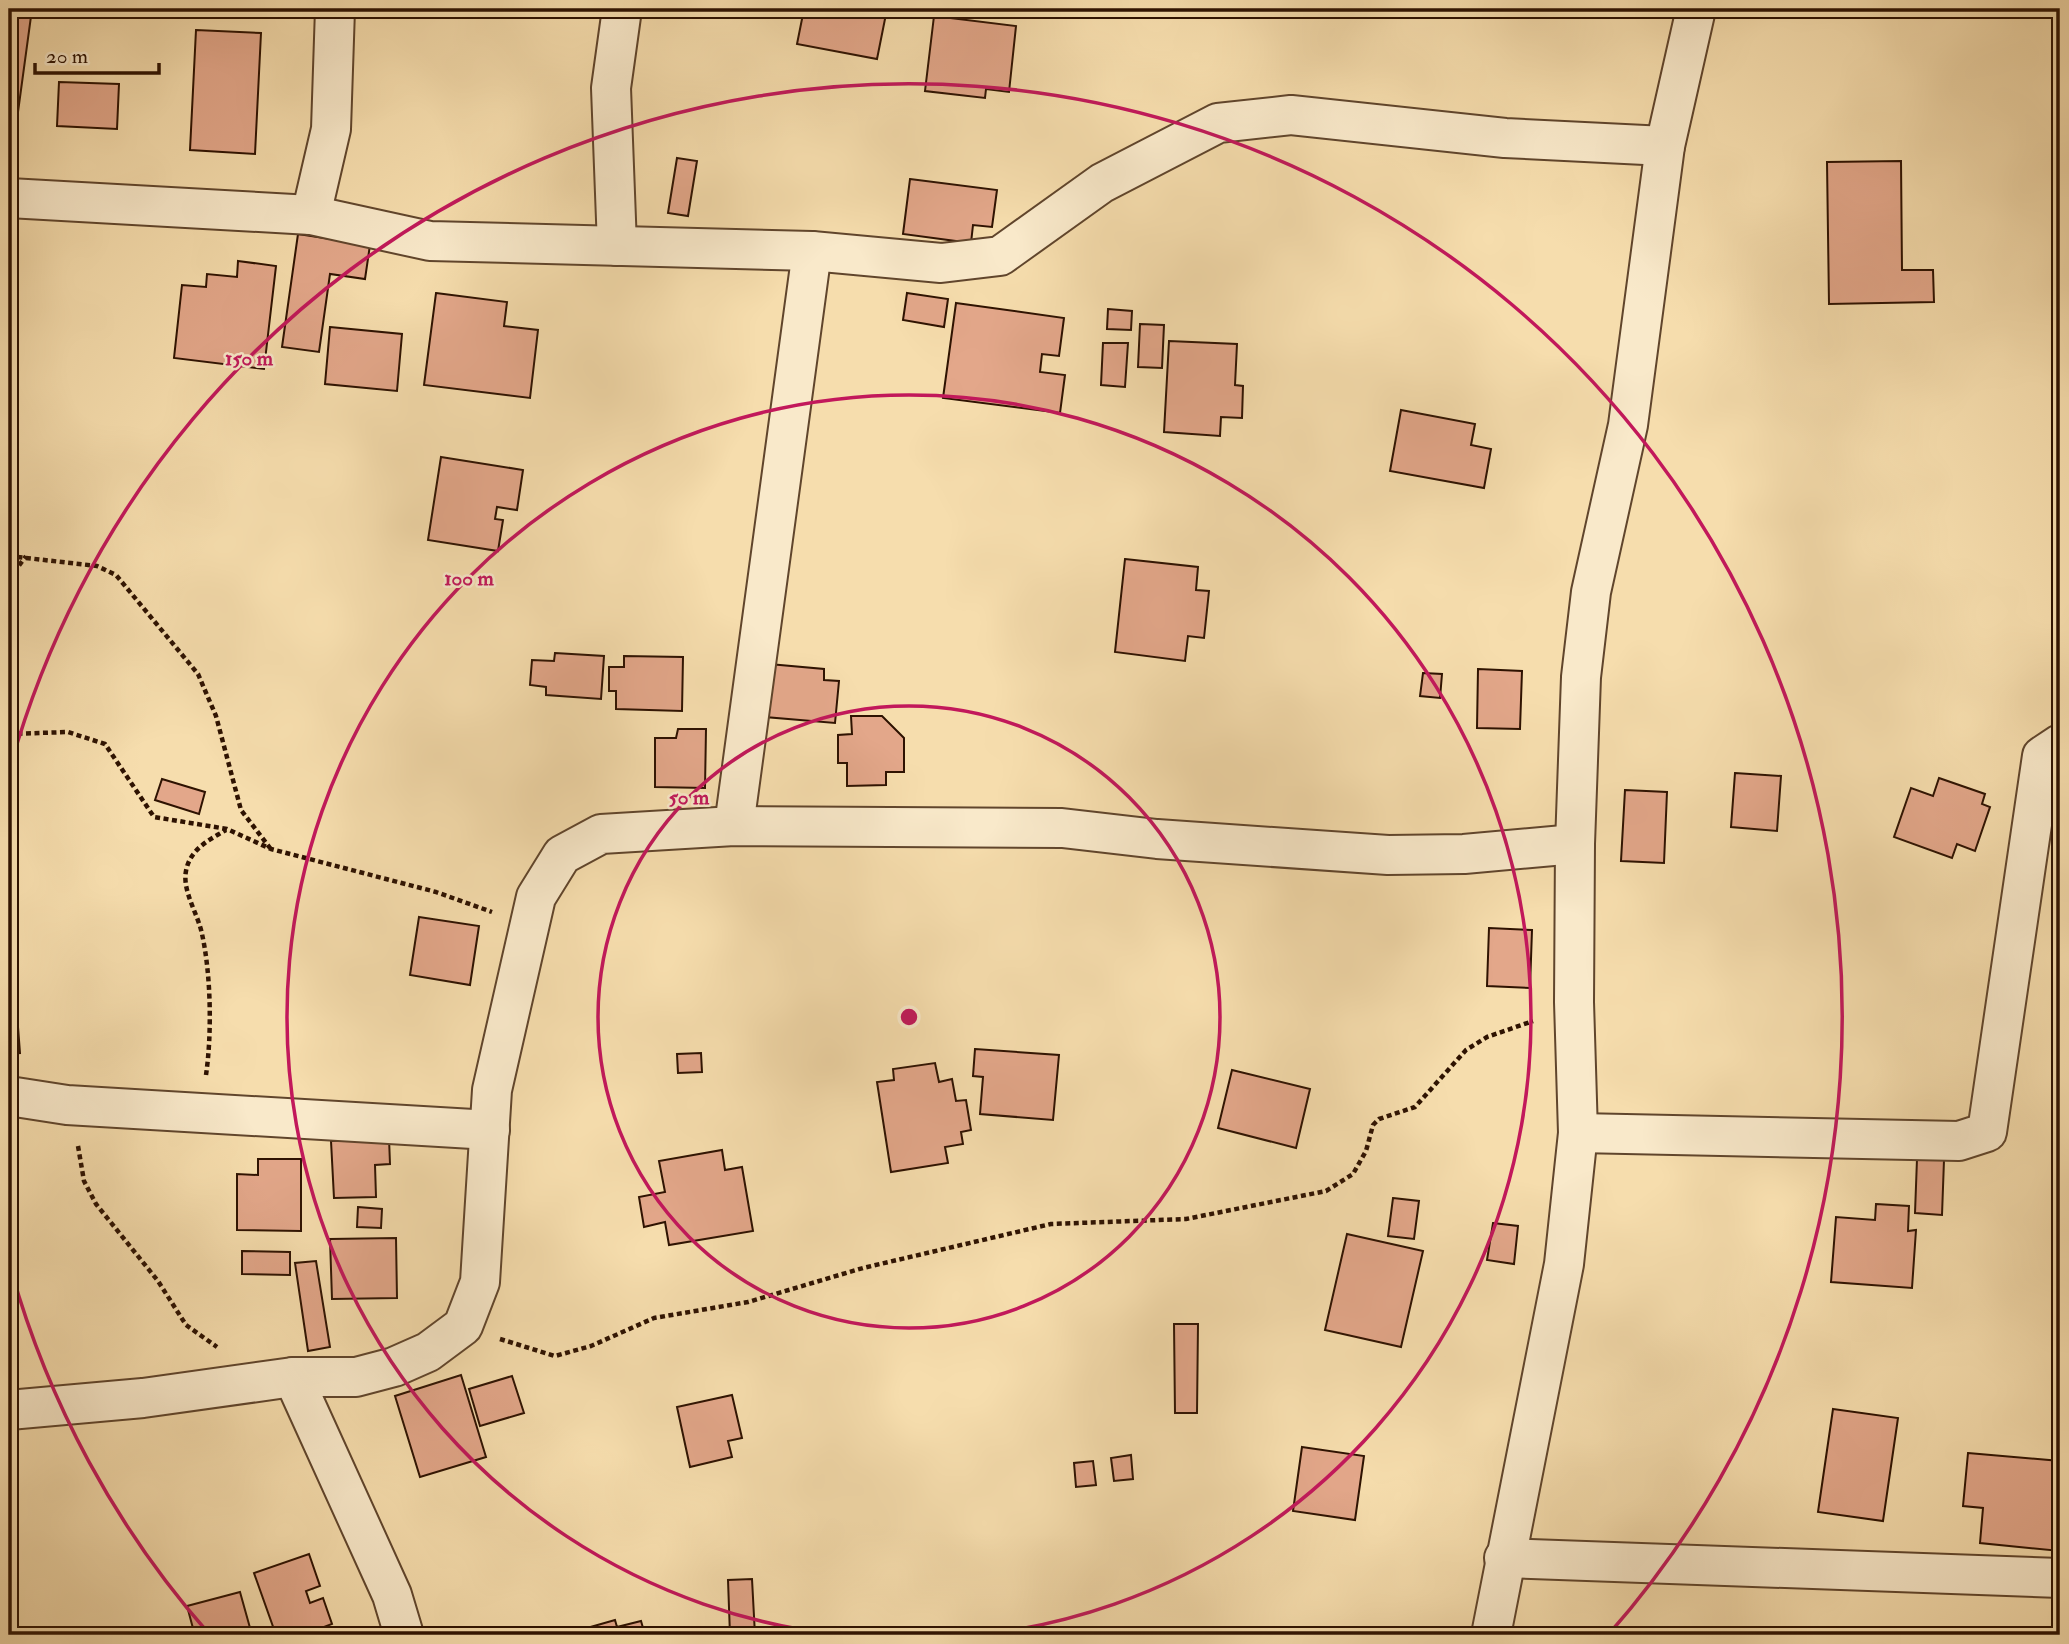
<svg xmlns="http://www.w3.org/2000/svg" width="2069" height="1644" font-family="'IM FELL Double Pica',serif">
<style>
.building{fill:#e3a78a;stroke:#2e1201;stroke-width:2}
.lines{fill:none;stroke-linecap:round;stroke-linejoin:round}
.minor-casing{stroke:#60452c;stroke-width:42}
.path{stroke:#2e1201;stroke-width:4.5;stroke-dasharray:5 3.5;stroke-linecap:butt}
.minor{stroke:#f9e9ca;stroke-width:38}
.ring{fill:none;stroke:#c2185b;stroke-width:3.5}
.centre{fill:#c2185b;stroke:#f9e9ca;stroke-width:3.5}
.ring-label{font-size:21px;text-anchor:middle;font-weight:bold;fill:#c2185b;stroke:#f9e9ca;stroke-width:5;stroke-linejoin:round;paint-order:stroke}
</style>
<rect width="100%" height="100%" fill="#f6ddad"/>
<filter id="stains"><feTurbulence type="fractalNoise" baseFrequency=".00286" numOctaves="4"/><feColorMatrix values="0 0 0 0 .2 0 0 0 0 .09 0 0 0 0 .02 0 0 0 .5 -.17"/></filter>
<radialGradient id="worn" r=".72"><stop offset=".6" stop-color="#630" stop-opacity="0"/><stop offset="1" stop-color="#630" stop-opacity=".3"/></radialGradient>
<g class="building">
<polygon points="9,9 32,9 18,112 9,110"/>
<polygon points="804,9 887,9 877,59 797,44"/>
<polygon points="934,16 1016,26 1009,92 986,89 985,98 925,91"/>
<polygon points="196,30 261,33 255,154 190,150"/>
<polygon points="59,82 119,84 117,129 57,126"/>
<polygon points="677,158 697,161 688,216 668,213"/>
<polygon points="1901,161 1902,270 1933,270 1934,302 1829,304 1827,162"/>
<polygon points="910,179 997,190 992,227 973,225 971,243 903,234"/>
<polygon points="298,234 370,245 365,279 330,274 319,352 282,347"/>
<polygon points="238,261 276,266 264,369 174,358 182,285 206,287 207,274 237,277"/>
<polygon points="436,293 507,302 504,326 538,330 530,398 424,385"/>
<polygon points="907,293 948,299 944,327 903,320"/>
<polygon points="956,303 1064,318 1059,356 1042,354 1040,372 1065,375 1060,413 943,398"/>
<polygon points="1108,309 1132,311 1131,330 1107,329"/>
<polygon points="1140,324 1164,325 1162,368 1138,367"/>
<polygon points="330,327 402,334 397,391 325,384"/>
<polygon points="1169,341 1237,344 1235,385 1243,386 1242,418 1221,417 1220,436 1164,432"/>
<polygon points="1103,343 1128,343 1125,387 1101,385"/>
<polygon points="1401,410 1475,424 1471,445 1491,449 1484,488 1390,471"/>
<polygon points="441,457 523,470 517,510 497,507 495,519 503,520 498,551 428,540"/>
<polygon points="1125,559 1198,567 1196,590 1209,591 1204,638 1188,636 1185,661 1115,652"/>
<polygon points="555,653 604,656 601,699 546,695 546,687 530,685 532,660 554,661"/>
<polygon points="624,656 683,657 682,711 616,709 616,691 609,691 609,667 624,667"/>
<polygon points="769,664 824,669 824,680 839,681 835,723 765,717"/>
<polygon points="1478,669 1522,671 1520,729 1477,728"/>
<polygon points="1423,673 1442,674 1440,698 1420,696"/>
<polygon points="851,716 882,716 904,738 904,772 886,772 886,785 847,786 847,763 838,763 838,735 852,734"/>
<polygon points="678,729 706,729 705,788 655,787 655,738 676,738"/>
<polygon points="1735,773 1781,776 1777,831 1731,827"/>
<polygon points="1939,778 1985,794 1982,804 1990,807 1975,851 1957,844 1952,858 1894,837 1911,788 1933,796"/>
<polygon points="162,779 205,792 199,814 155,800"/>
<polygon points="1625,790 1667,792 1664,863 1621,861"/>
<polygon points="419,917 479,926 470,985 410,975"/>
<polygon points="1489,928 1532,930 1530,988 1487,986"/>
<polygon points="9,1001 16,1001 20,1053 9,1054"/>
<polygon points="975,1049 1059,1055 1053,1120 980,1114 983,1077 973,1076"/>
<polygon points="701,1053 702,1072 678,1073 677,1054"/>
<polygon points="935,1063 939,1082 952,1079 956,1101 966,1100 971,1130 961,1132 963,1144 945,1147 948,1163 891,1172 877,1082 894,1080 893,1069"/>
<polygon points="1232,1070 1310,1089 1296,1148 1218,1128"/>
<polygon points="389,1138 390,1164 375,1165 376,1197 334,1198 331,1141"/>
<polygon points="722,1150 725,1170 742,1167 753,1231 669,1245 665,1222 644,1227 639,1197 665,1192 659,1161"/>
<polygon points="258,1159 301,1159 301,1231 237,1230 237,1174 258,1175"/>
<polygon points="1917,1159 1944,1160 1942,1215 1915,1213"/>
<polygon points="1393,1198 1419,1201 1414,1239 1388,1236"/>
<polygon points="1876,1204 1909,1206 1908,1231 1916,1230 1912,1288 1831,1282 1836,1217 1875,1220"/>
<polygon points="358,1207 382,1209 381,1228 357,1227"/>
<polygon points="1493,1223 1518,1226 1514,1264 1487,1260"/>
<polygon points="1347,1234 1423,1251 1401,1347 1325,1330"/>
<polygon points="396,1238 397,1298 332,1299 330,1239"/>
<polygon points="242,1251 290,1252 290,1275 242,1274"/>
<polygon points="316,1261 330,1347 308,1351 295,1263"/>
<polygon points="1174,1324 1198,1324 1197,1413 1175,1413"/>
<polygon points="461,1375 486,1457 420,1477 395,1396"/>
<polygon points="512,1376 524,1413 480,1426 469,1389"/>
<polygon points="732,1395 742,1438 728,1441 732,1457 690,1467 677,1407"/>
<polygon points="1833,1409 1898,1418 1883,1521 1818,1512"/>
<polygon points="1302,1447 1364,1456 1355,1520 1293,1511"/>
<polygon points="1968,1453 2060,1461 2060,1551 1980,1543 1983,1508 1963,1506"/>
<polygon points="1131,1455 1133,1479 1114,1481 1111,1458"/>
<polygon points="1093,1461 1096,1485 1076,1487 1074,1463"/>
<polygon points="309,1554 320,1586 306,1591 310,1603 323,1598 332,1624 303,1635 276,1635 254,1573"/>
<polygon points="752,1579 755,1635 730,1635 728,1580"/>
<polygon points="240,1592 252,1635 183,1635 194,1632 187,1606"/>
<polygon points="615,1620 617,1627 641,1621 645,1635 574,1635 573,1632"/>
</g>
<g class="lines">
<defs>
<g id="minor">
<polyline points="9,198 311,215 430,241 812,251 941,263 1000,256 1102,183 1218,123 1291,115 1505,138 1665,146"/>
<polyline points="311,215 331,129 335,9"/>
<polyline points="617,246 611,88 622,9"/>
<polyline points="734,826 812,251"/>
<polyline points="9,1096 67,1105 490,1130"/>
<polyline points="1578,1133 1959,1141 1987,1132 2042,756 2060,744"/>
<polyline points="293,1377 392,1595 404,1635"/>
<polyline points="9,1410 143,1398 293,1377 356,1377 394,1367 428,1352 463,1326 480,1282 492,1090 536,897 562,855 601,834 734,826 1062,828 1157,839 1388,855 1464,854 1575,844"/>
<polyline points="1504,1558 2060,1578"/>
<polyline points="1491,1635 1564,1264 1578,1133 1574,1002 1575,844 1581,677 1591,592 1628,425 1665,146 1696,9"/>
</g>
</defs>
<use href="#minor" class="minor-casing"/>
<g class="path">
<polyline points="9,556 97,566 116,575 198,674 216,716 241,810 270,848"/>
<polyline points="9,579 26,556"/>
<polyline points="9,734 68,732 105,744 154,817 227,829 271,849 436,892 492,912"/>
<path d="M206,1075C212,1034 211,974 202,934C198,914 182,891 186,871C190,849 209,840 226,830"/>
<polyline points="78,1146 84,1181 96,1204 158,1281 186,1325 217,1347"/>
<polyline points="500,1339 555,1356 591,1346 654,1318 748,1302 863,1268 1051,1224 1186,1219 1326,1191 1353,1174 1366,1151 1373,1125 1379,1119 1415,1107 1466,1050 1487,1037 1533,1021"/>
</g>
<use href="#minor" class="minor"/>
</g>
<g class="ring">
<circle cx="909" cy="1017" r="311"/>
<path d="M839 1635A622 622 0 1 1 979 1635"/>
<path d="M210 1635A933 933 0 0 1 10 1266M10 768A933 933 0 1 1 1608 1635"/>
</g>
<circle cx="909" cy="1017" r="10" class="centre"/>
<g class="ring-label">
<text x="249" y="365">150 m</text>
<text x="469" y="585">100 m</text>
<text x="689" y="804">50 m</text>
</g>
<rect width="2069" height="1644" fill="none" stroke="#f6ddad" stroke-width="35"/>
<rect x="10" y="10" width="2048" height="1623" fill="none" stroke="#2e1201" stroke-width="3.5"/>
<rect x="18" y="18" width="2034" height="1609" fill="none" stroke="#2e1201" stroke-width="2"/>
<path d="M35 63v10h124v-10" fill="none" stroke="#2e1201" stroke-width="3.5"/>
<text x="46" y="63" font-size="21" fill="#2e1201" stroke="#f9e9ca" stroke-width="5" paint-order="stroke">20 m</text>
<rect width="100%" height="100%" filter="url(#stains)"/>
<rect width="100%" height="100%" fill="url(#worn)"/>
</svg>
